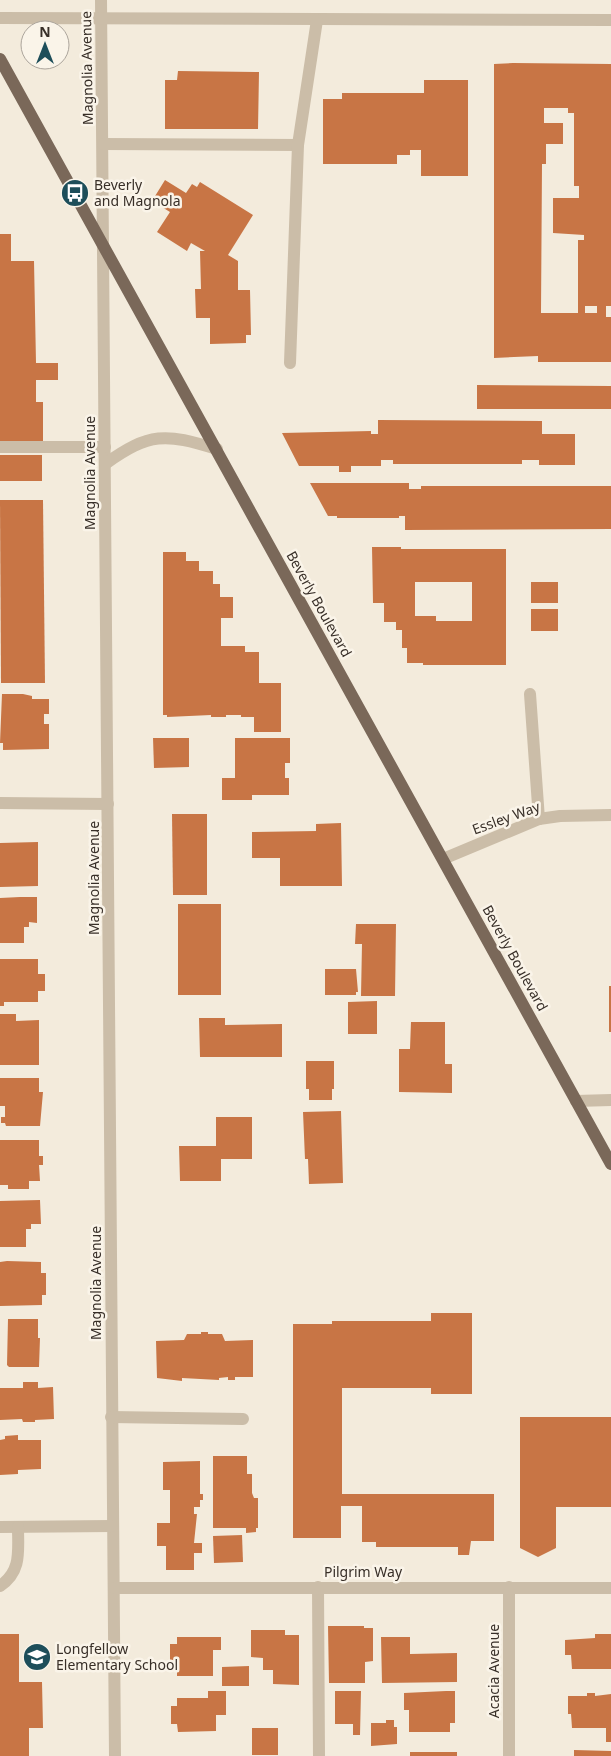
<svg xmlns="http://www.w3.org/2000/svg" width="611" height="1756" font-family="'Noto Sans',sans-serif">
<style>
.building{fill:#c87545;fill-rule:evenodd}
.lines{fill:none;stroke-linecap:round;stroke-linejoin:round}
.minor{stroke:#cbbda8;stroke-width:12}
.major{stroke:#7a6859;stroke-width:12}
.labels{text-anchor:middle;stroke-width:5;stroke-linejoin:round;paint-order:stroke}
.street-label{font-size:14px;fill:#382f28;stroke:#faf4e9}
.poi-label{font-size:14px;fill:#382f28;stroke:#faf4e9;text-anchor:start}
</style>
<rect width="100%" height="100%" fill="#f3ebdc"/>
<g class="building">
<path d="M513,63L611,64V306H606V317H611V362H538V356L494,358V64ZM544,108H568V113H574V186H579V198H553V233L584,235V240H578V313H541L542,164H546V144H563V123H544ZM585,306H597V313H585Z"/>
<polygon points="178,71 259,72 258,129 165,129 165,80 177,80"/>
<polygon points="424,80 468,80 468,176 421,176 421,150 410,150 410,155 397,155 397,164 323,164 323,99 342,99 342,93 424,93"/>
<polygon points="165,180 186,193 192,184 197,187 200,182 253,215 228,255 238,261 238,290 250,290 251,335 246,335 246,343 210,344 210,318 196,318 195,289 201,289 200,251 205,251 191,243 187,251 157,232 170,212 152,201"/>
<polygon points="0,234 11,234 11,261 34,261 36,363 58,363 58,380 36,380 36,402 43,402 43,441 0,441"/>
<polygon points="477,385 611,386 611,409 477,409"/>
<polygon points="378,420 542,421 542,434 575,434 575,465 539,465 539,460 522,460 522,464 393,464 393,460 381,460 381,466 351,466 351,472 339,472 339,466 299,466 282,433 371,431 371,434 378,434"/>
<rect x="0" y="455" width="42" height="26"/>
<polygon points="310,483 409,483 409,489 421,489 421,486 611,486 611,529 405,530 405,516 399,516 399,518 337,518 337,516 328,516"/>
<polygon points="0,500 43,500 45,683 1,683"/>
<path d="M372,547H401V549H506V665H423V663H407V648H402V630H396V622H384V603H373ZM415,582H472V621H436V616H415Z"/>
<polygon points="163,552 186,552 186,561 199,561 199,571 213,571 213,584 220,584 220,597 233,597 233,618 221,618 221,646 245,646 245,652 259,652 259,683 281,683 281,732 254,732 254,717 241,717 241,715 226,715 226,717 211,717 211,715 167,717 167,715 163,715"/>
<rect x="531" y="582" width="27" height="21"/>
<rect x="531" y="609" width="27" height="22"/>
<polygon points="2,694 23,694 32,696 32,699 49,699 49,714 44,714 44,724 49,724 49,749 3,750 3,743 0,743"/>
<polygon points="153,738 189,738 189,767 154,768"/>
<polygon points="235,738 290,738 290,763 285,763 285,778 289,778 289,795 252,795 252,800 222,800 222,778 235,778"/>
<polygon points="172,814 207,814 207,895 173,895"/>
<polygon points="341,823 342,886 280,886 280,858 252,858 252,832 316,831 316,824"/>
<polygon points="38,842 38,886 0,887 0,843"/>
<polygon points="20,897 37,897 37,923 29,922 29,927 24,927 24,943 0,943 0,898"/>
<rect x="178" y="904" width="43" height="91"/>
<polygon points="356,924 396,924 395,996 361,996 362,944 355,944"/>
<polygon points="0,959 38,959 38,974 45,974 45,991 38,991 38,1002 4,1002 4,1006 0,1006"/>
<polygon points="325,969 356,969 358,992 356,992 356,995 325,995"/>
<rect x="609" y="986" width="2" height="46"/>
<polygon points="377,1001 377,1034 348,1034 348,1002"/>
<polygon points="0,1014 16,1014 16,1021 39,1020 39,1065 0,1065"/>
<polygon points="199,1018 225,1018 225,1025 282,1024 282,1057 200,1057"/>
<polygon points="411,1022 445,1022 445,1064 452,1064 452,1093 399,1092 399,1049 410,1049"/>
<polygon points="306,1061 334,1061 334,1089 332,1089 332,1100 309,1100 309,1089 306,1089"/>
<polygon points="0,1078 39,1078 39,1092 43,1092 40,1126 6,1126 5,1123 1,1123 1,1117 5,1117 5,1106 0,1106"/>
<polygon points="341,1111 343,1183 309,1184 308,1159 305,1159 303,1112"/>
<polygon points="216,1117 252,1117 252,1159 221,1159 221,1181 180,1181 179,1146 216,1146"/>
<polygon points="0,1140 39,1140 39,1156 43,1156 43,1165 39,1165 40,1181 29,1181 29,1189 8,1189 8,1185 0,1185"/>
<polygon points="40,1200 41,1224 31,1224 31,1229 26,1229 26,1247 0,1247 0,1201"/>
<polygon points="7,1261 41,1262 41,1273 46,1273 46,1295 42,1295 42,1305 0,1306 0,1262"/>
<polygon points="431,1313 472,1313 472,1394 431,1394 431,1388 342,1388 342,1494 494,1494 494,1541 471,1541 469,1555 458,1555 458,1547 376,1547 376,1542 362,1542 362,1506 341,1506 341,1538 293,1538 293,1324 332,1324 332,1321 431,1321"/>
<polygon points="8,1319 38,1319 38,1338 40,1338 39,1367 9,1367 7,1365"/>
<polygon points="201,1332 208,1332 208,1334 222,1334 225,1341 253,1340 253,1377 235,1377 235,1380 228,1380 228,1377 219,1378 219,1380 182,1378 182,1381 157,1378 156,1341 184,1340 187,1334 201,1334"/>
<polygon points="23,1382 38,1382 38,1388 53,1387 54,1419 35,1420 35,1422 23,1422 22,1419 0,1420 0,1388 23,1388"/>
<polygon points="520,1417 611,1417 611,1507 556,1507 556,1548 538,1557 520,1548"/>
<polygon points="18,1435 18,1440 41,1440 41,1469 18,1470 18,1474 0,1475 0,1440 5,1439 5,1436"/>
<polygon points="213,1456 247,1456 247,1474 252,1474 252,1493 254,1498 258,1498 258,1528 256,1528 256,1532 246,1533 246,1528 213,1528"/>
<polygon points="200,1461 200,1494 203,1494 203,1500 200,1500 200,1507 194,1507 194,1514 197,1514 194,1543 202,1543 202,1553 194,1553 194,1570 166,1570 166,1546 157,1546 157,1523 170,1523 170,1490 163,1490 163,1462"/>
<polygon points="242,1535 243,1562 214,1563 213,1536"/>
<polygon points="328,1626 364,1626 364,1628 373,1628 373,1661 365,1662 365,1683 329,1683"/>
<polygon points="251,1630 285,1630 285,1635 299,1635 299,1685 273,1684 273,1670 263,1670 263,1658 251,1657"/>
<polygon points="0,1634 19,1634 19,1682 42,1682 43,1728 29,1728 29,1756 0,1756"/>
<polygon points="595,1634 611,1634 611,1669 572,1669 571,1655 565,1655 565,1640 595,1638"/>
<polygon points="177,1637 221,1637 221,1650 213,1650 213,1676 177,1676 177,1669 170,1669 170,1644 177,1644"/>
<polygon points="381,1637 410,1637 410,1654 457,1653 457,1682 382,1683"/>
<polygon points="249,1666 249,1686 222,1686 222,1667"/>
<polygon points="208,1691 226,1691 226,1715 216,1715 216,1731 178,1732 177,1724 171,1724 171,1706 177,1706 177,1698 208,1698"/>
<polygon points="335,1691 361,1691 360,1735 353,1735 353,1724 335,1724"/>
<polygon points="446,1691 455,1691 455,1723 450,1723 450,1732 409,1732 409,1710 404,1710 404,1693"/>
<polygon points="587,1693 595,1693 595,1696 611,1694 611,1742 606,1742 606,1728 572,1728 571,1714 568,1714 568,1696 587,1696"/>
<polygon points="386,1720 394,1720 394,1727 397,1727 397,1744 371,1746 371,1723 386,1723"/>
<rect x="252" y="1728" width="26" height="27"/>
<polygon points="574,1750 611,1751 611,1756 574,1756"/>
<rect x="410" y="1752" width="47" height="4"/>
</g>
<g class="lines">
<g class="minor">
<polyline points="101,0 115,1756"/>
<polyline points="0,18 611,20"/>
<polyline points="103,144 298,145"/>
<polyline points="290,363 298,145 317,20"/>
<polyline points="0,447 105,447"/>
<path d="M105,464C150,432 165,433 217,449"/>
<polyline points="530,694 539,819"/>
<polyline points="0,803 108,804"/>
<polyline points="443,859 539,819 560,816 611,815"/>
<polyline points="576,1101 611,1100"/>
<polyline points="111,1417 243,1419"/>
<polyline points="0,1527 112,1526"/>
<path d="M0,1586C22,1571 18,1551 18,1527"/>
<polyline points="318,1587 319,1756"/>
<polyline points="509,1587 509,1756"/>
<polyline points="114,1588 611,1588"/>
</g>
<polyline class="major" points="0,59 611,1164"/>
</g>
<defs>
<symbol id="bus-disc" viewBox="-11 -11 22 22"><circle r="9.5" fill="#1d4e5a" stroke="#faf4e9"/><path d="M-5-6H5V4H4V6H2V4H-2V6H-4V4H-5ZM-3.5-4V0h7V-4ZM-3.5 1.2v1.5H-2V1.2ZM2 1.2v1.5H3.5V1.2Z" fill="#fff"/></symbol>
<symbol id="school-disc" viewBox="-11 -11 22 22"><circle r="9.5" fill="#1d4e5a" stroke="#faf4e9"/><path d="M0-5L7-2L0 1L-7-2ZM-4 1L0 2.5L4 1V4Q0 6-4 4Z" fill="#fff"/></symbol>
</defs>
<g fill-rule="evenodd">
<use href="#bus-disc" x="59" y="177" width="32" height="32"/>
<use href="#school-disc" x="21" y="1641" width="32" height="32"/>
</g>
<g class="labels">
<g class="street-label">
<text transform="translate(87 68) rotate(-91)" y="5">Magnolia Avenue</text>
<text transform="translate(90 473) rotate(-90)" y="5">Magnolia Avenue</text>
<text transform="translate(319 604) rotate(61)" y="5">Beverly Boulevard</text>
<text transform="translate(506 818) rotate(-20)" y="5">Essley Way</text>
<text transform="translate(94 878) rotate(-90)" y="5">Magnolia Avenue</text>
<text transform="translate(515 958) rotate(61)" y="5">Beverly Boulevard</text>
<text transform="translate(96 1283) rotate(-90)" y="5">Magnolia Avenue</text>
<text x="363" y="1577">Pilgrim Way</text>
<text transform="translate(494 1671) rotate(-90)" y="5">Acacia Avenue</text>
</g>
<g class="poi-label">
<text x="94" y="190">Beverly<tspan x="94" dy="16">and Magnola</tspan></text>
<text x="56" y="1654">Longfellow<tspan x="56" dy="16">Elementary School</tspan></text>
</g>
</g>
<g transform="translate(45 45)"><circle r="24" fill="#faf4e9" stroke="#aca59c"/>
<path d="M0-4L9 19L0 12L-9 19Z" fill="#1d4e5a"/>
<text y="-8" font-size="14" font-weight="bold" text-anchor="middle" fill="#382f28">N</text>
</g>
</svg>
